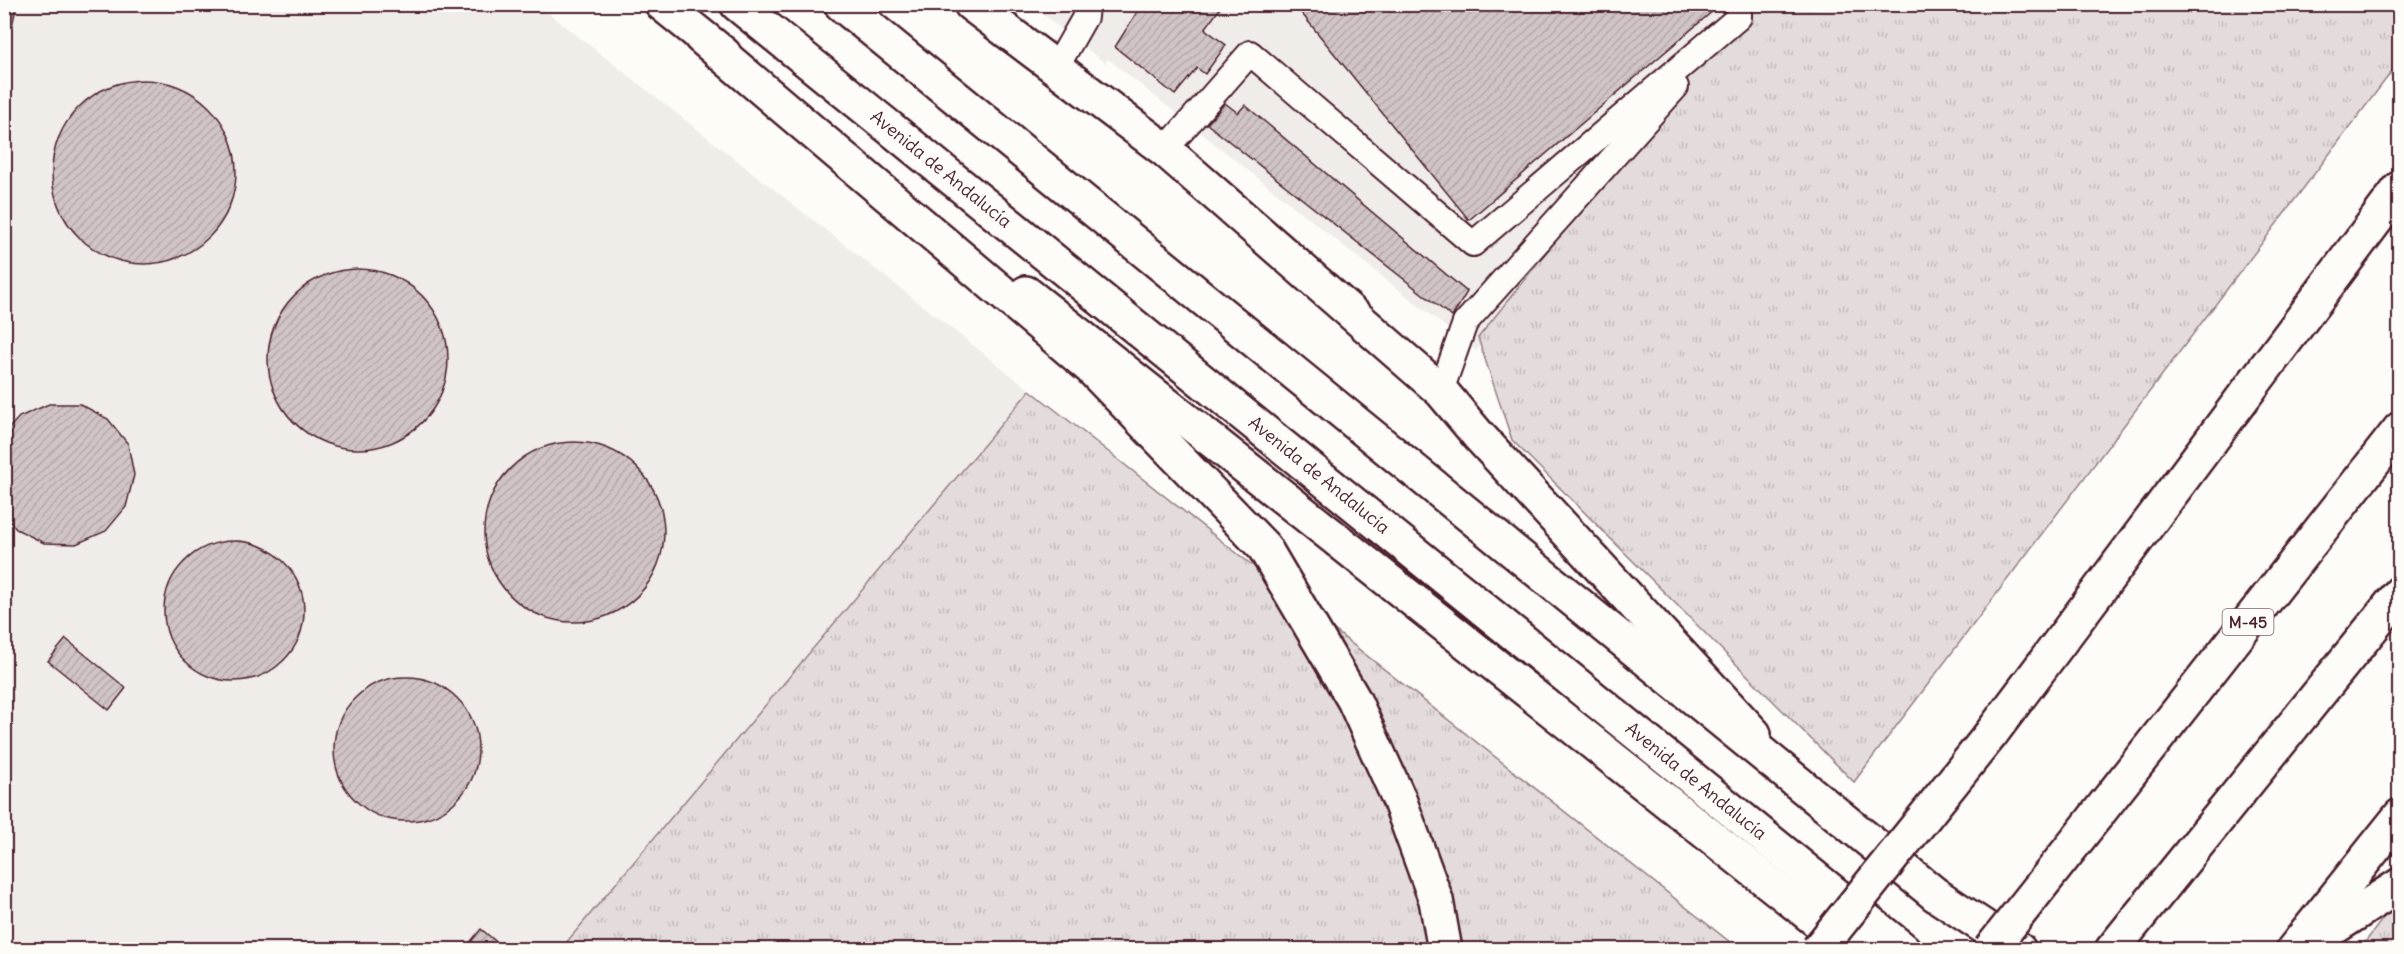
<svg xmlns="http://www.w3.org/2000/svg" width="2404" height="954" font-family="Delius,sans-serif">
<style>
.built{fill:#f0ece8}
.grass{fill:url(#grass-tufts);stroke:#967e82;stroke-width:1.5}
.building{fill:url(#building-hatch);stroke:#4a1f2b;stroke-width:1.5}
.lines{fill:none;stroke-linecap:round;stroke-linejoin:round}
.lane-casing{stroke:#4a1f2b;stroke-width:28}
.street-casing{stroke:#4a1f2b;stroke-width:38}
.primary-casing{stroke:#4a1f2b;stroke-width:38}
.highway-casing{stroke:#4a1f2b;stroke-width:38}
.lane{stroke:#fdfcf7;stroke-width:24}
.street{stroke:#fdfcf7;stroke-width:33}
.primary{stroke:#fdfcf7;stroke-width:33}
.highway{stroke:#fdfcf7;stroke-width:33}
.highway-bridge-casing{stroke:#4a1f2b;stroke-width:38;stroke-linecap:butt}
.highway-bridge{stroke:#fdfcf7;stroke-width:33}
.labels{text-anchor:middle;stroke-width:5;stroke-linejoin:round;paint-order:stroke}
.shield{fill:#fdfcf7;stroke:#806168;stroke-width:1.5}
.shield-label{font-size:16px;font-weight:bold;fill:#4a1f2b}
.street-label{font-size:18px;fill:#4a1f2b;stroke:#fdfcf7}
</style>
<defs>
<pattern id="grass-tufts" width="24" height="20" patternUnits="userSpaceOnUse" patternTransform="scale(1.5)"><rect width="24" height="20" fill="#e3dcda"/><path d="M3 7l-1-3M5 7V3M7 7l1-3M15 17l-1-3M17 17v-4M19 17l1-3" fill="none" stroke="#c4bcbb"/></pattern>
<pattern id="building-hatch" width="6" height="6" patternUnits="userSpaceOnUse" patternTransform="scale(1.5)"><rect width="6" height="6" fill="#d0c5c4"/><path d="M-1 1l2-2M0 6l6-6M5 7l2-2" fill="none" stroke="#b4a9a9"/></pattern>
</defs>
<rect width="100%" height="100%" fill="#fdfcf7"/>
<filter id="ink" filterUnits="userSpaceOnUse"><feTurbulence type="fractalNoise" baseFrequency=".0167" numOctaves="2"/><feDisplacementMap in="SourceGraphic" scale="12" xChannelSelector="R" yChannelSelector="G"/><feConvolveMatrix kernelMatrix="1 2 1 2 8 2 1 2 1" color-interpolation-filters="sRGB"/></filter>
<g filter="url(#ink)">
<g class="built">
<polygon points="5,5 538,5 1030,390 560,949 5,950"/>
<polygon points="1031,5 1772,5 1476,351 1108,59 1105,63"/>
</g>
<g class="grass">
<polygon points="2398,4 2399,62 1854,782 1512,440 1478,338 1743,5"/>
<polygon points="1030,390 1735,946 1733,950 560,950"/>
<polygon points="2399,897 2399,949 2360,949"/>
</g>
<g class="building">
<polygon points="4,4 17,4 9,39 4,44"/>
<polygon points="1142,4 1217,4 1221,7 1205,29 1226,45 1205,74 1197,68 1175,95 1115,47"/>
<polygon points="1294,4 1721,4 1469,220"/>
<circle cx="144" cy="172" r="92"/>
<polygon points="1225,103 1238,113 1245,105 1467,292 1452,317 1207,124"/>
<circle cx="358" cy="359" r="90"/>
<polygon points="49,404 80,404 108,419 128,444 134,475 126,507 106,531 76,544 44,543 16,529 4,514 4,434 19,417"/>
<circle cx="574" cy="532" r="90"/>
<circle cx="234" cy="611" r="70"/>
<polygon points="66,639 126,688 109,710 48,661"/>
<circle cx="406" cy="749" r="72"/>
<polygon points="481,929 506,950 464,950"/>
</g>
<g class="lines">
<defs>
<g id="lane">
<polyline points="1056,68 1085,17 1086,4"/>
<polyline points="1165,150 1250,53 1473,244 1739,17 1739,4"/>
<polyline points="1441,391 1465,323 1676,87"/>
</g>
<g id="street">
<polyline points="662,4 724,54"/>
<polyline points="971,4 1165,150 1441,391 1478,435 1754,734"/>
<polyline points="1026,293 1854,950"/>
</g>
<g id="primary">
<polyline points="737,4 1899,946"/>
<polyline points="841,4 1936,895"/>
</g>
<g id="highway">
<polyline points="701,37 1091,368 1264,547 1354,700 1399,799 1436,900 1445,950"/>
<polyline points="1991,734 2400,188"/>
<polyline points="2096,816 2400,429"/>
<polyline points="1936,895 2019,950"/>
<polyline points="2307,945 2400,885"/>
<polyline points="1899,946 1904,950"/>
<polyline points="2112,950 2400,593"/>
<polyline points="2293,950 2400,816"/>
</g>
</defs>
<use href="#lane" class="lane-casing"/>
<use href="#street" class="street-casing"/>
<use href="#primary" class="primary-casing"/>
<use href="#highway" class="highway-casing"/>
<use href="#lane" class="lane"/>
<use href="#street" class="street"/>
<use href="#primary" class="primary"/>
<use href="#highway" class="highway"/>
<defs>
<g id="highway-bridge">
<polyline points="1818,950 1991,734"/>
<polyline points="1990,950 2096,816"/>
</g>
</defs>
<use href="#highway-bridge" class="highway-bridge-casing"/>
<use href="#highway-bridge" class="highway-bridge"/>
</g>
</g>
<g class="labels">
<rect class="shield" x="2222.5" y="609" width="51" height="26" rx="4.5"/>
<g class="shield-label">
<text x="2248" y="628">M-45</text>
</g>
<g class="street-label">
<text transform="translate(941 169) rotate(39)" y="6">Avenida de Andalucía</text>
<text transform="translate(1319 475) rotate(39)" y="6">Avenida de Andalucía</text>
<text transform="translate(1696 781) rotate(39)" y="6">Avenida de Andalucía</text>
</g>
</g>
<rect width="2404" height="954" fill="none" stroke="#fdfcf7" stroke-width="24"/>
<rect x="12" y="12" width="2380" height="930" fill="none" stroke="#4a1f2b" stroke-width="2" filter="url(#ink)"/>
</svg>
